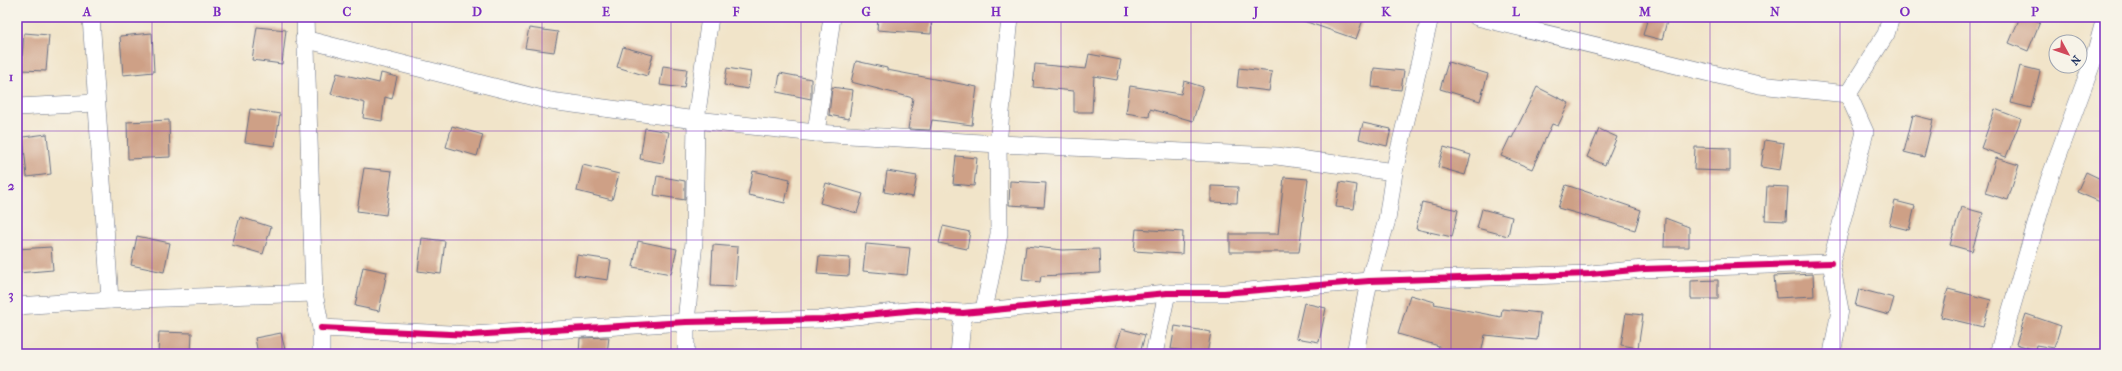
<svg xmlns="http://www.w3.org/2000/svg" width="2122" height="371" font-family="'IM FELL French Canon',serif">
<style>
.building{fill:#cea086}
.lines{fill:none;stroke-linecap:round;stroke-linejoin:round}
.minor-casing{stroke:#666e83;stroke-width:18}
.minor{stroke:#fff;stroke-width:17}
.cycleway-casing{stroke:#f7f3e8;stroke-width:8}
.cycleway{stroke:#d6006c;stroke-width:6}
.grid{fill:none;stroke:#7b2cbf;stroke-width:1;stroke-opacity:0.55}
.neatline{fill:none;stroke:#7b2cbf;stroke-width:1.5}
.grid-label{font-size:13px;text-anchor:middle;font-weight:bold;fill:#7b2cbf}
</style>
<rect width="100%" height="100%" fill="#f7f3e8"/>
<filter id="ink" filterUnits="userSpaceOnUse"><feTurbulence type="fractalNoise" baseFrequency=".025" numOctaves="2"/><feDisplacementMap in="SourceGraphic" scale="8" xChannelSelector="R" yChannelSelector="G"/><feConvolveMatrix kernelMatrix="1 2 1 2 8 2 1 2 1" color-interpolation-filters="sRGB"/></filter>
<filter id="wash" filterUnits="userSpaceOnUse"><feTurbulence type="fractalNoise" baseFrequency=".012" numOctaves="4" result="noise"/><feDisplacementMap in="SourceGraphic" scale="16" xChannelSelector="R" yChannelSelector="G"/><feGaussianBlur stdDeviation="0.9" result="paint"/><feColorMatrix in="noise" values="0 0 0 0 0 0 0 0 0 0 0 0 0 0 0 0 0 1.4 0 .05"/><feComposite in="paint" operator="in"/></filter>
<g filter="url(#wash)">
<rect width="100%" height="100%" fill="#f1e4c9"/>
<g id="blocks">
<g class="building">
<polygon points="878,17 932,17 931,34 877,30"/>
<polygon points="1301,17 1364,17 1356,39 1301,20"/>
<polygon points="1648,17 1668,17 1662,40 1643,35"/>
<polygon points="2020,17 2027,17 2040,22 2028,51 2009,43"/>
<polygon points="257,27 286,30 282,64 252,60"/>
<polygon points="529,28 558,32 554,52 525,48"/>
<polygon points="24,33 49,35 46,71 21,70"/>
<polygon points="152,33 154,72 123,75 120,36"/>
<polygon points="623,47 653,55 647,76 617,67"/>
<polygon points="1089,54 1121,60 1117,80 1094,76 1092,112 1074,112 1074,91 1033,87 1035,64 1086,69"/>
<polygon points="856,61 887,68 887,70 977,87 972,125 932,120 930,130 908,129 913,98 851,82"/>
<polygon points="1448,62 1488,74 1480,101 1440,89"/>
<polygon points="663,66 687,69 684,88 660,85"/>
<polygon points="2020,66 2040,71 2031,108 2011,103"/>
<polygon points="727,68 751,72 748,89 724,85"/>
<polygon points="1239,68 1272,72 1269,91 1237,87"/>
<polygon points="1374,68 1404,71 1401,90 1372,87"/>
<polygon points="337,73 379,83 381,73 397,77 392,99 385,97 382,121 363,118 365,103 331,94"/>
<polygon points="780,73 811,79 811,99 777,92"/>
<polygon points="1184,81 1203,87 1193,121 1150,109 1149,117 1126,113 1130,86 1181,94"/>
<polygon points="832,87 853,90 849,119 829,115"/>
<polygon points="1537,87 1569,103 1558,126 1552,124 1532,169 1501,156 1510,137 1512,138"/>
<polygon points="250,109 280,114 275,146 245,142"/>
<polygon points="1995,109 2021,119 2006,157 1981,148"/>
<polygon points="1913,115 1933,120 1924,157 1904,152"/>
<polygon points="169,120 170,157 128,159 127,122"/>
<polygon points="1363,123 1391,129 1387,146 1359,139"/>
<polygon points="452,126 483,135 477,156 446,147"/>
<polygon points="645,128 669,132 663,163 640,159"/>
<polygon points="1599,129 1617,137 1605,165 1587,157"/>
<polygon points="47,134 51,174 27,177 23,137"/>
<polygon points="1765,140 1784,143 1780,170 1761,167"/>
<polygon points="1444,147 1471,155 1465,175 1438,167"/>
<polygon points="1695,147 1730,148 1730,171 1694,170"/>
<polygon points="956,156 977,158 974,186 953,184"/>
<polygon points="1996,158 2019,165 2008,200 1985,193"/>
<polygon points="583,165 619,174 612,200 577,191"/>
<polygon points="364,168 392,171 386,215 357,211"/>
<polygon points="753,171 790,179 785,203 748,195"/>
<polygon points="887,171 917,176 913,197 884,192"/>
<polygon points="2086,172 2105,181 2105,204 2077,192"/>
<polygon points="657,176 685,181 685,200 654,195"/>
<polygon points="1284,177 1308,179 1299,252 1230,252 1230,234 1278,234"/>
<polygon points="1010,181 1046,183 1044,207 1009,205"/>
<polygon points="1340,182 1357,185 1354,209 1336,207"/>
<polygon points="826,183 863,194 857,213 820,203"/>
<polygon points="1566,185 1641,210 1635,230 1558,208"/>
<polygon points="1211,186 1238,187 1237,203 1211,202"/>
<polygon points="1767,186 1788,187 1786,221 1765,220"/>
<polygon points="1895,201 1915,206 1909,230 1889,225"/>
<polygon points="1422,202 1458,210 1452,237 1416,229"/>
<polygon points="1961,207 1983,213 1972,251 1950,245"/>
<polygon points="1482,209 1512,217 1508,236 1477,228"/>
<polygon points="240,217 271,227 263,254 232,245"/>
<polygon points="1665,218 1689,227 1689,247 1664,247"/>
<polygon points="943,226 970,232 967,249 939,243"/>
<polygon points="1136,229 1183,232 1182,254 1134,251"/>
<polygon points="137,236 170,243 164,272 131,265"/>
<polygon points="422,238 445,241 441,274 418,271"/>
<polygon points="638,241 677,249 671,274 633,267"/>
<polygon points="866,244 910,248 907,275 863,271"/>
<polygon points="713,245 738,247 735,287 711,286"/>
<polygon points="1026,246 1062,250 1099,249 1100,273 1041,276 1040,282 1022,280"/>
<polygon points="51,247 53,270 17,273 17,249"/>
<polygon points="577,255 611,260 608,280 574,275"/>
<polygon points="819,256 850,258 849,276 817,274"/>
<polygon points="363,267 387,272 379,311 355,306"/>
<polygon points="1813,274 1814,296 1776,298 1774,276"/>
<polygon points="1718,280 1718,299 1691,299 1691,281"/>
<polygon points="1859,289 1894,298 1889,315 1855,306"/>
<polygon points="1948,289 1991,300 1983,327 1941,317"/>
<polygon points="1410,295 1435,302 1434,304 1501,317 1502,309 1540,313 1537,340 1485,335 1481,354 1437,354 1439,346 1398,334"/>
<polygon points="1304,303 1326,308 1319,342 1296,338"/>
<polygon points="1626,313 1643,315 1638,348 1621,345"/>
<polygon points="2026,314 2061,326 2054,348 2036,345 2035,350 2016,344"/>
<polygon points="1175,326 1211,332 1207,354 1171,349"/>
<polygon points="1122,329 1145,335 1140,353 1116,347"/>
<polygon points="159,332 192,333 191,354 158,354"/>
<polygon points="281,333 286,354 258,354 255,338"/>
<polygon points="609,337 607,354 579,354 580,338"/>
</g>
</g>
</g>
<g filter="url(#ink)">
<use href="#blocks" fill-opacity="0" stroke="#666e83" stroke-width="1"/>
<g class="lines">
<defs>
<g id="minor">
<polyline points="91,17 110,300"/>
<polyline points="305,17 314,293 321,328 321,354"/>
<polyline points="1477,17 1759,85 1848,94"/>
<polyline points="304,39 550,101 696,120 816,133 998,144 1277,156 1394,172"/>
<polyline points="17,107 96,103"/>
<polyline points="816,133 832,17"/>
<polyline points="17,306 110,300 314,293"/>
<polyline points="984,310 999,234 998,144 1010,17"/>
<polyline points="321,328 471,335 686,322 824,319 917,310 963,313 1167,293 1224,293 1369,281 1590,274 1644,269 1831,263"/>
<polyline points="686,354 686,322 694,242 696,120 710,17"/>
<polyline points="959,354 963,313"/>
<polyline points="1154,354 1167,293"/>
<polyline points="1355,354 1369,281 1387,220 1394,172 1430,17"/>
<polyline points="1832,354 1840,310 1831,263 1865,132 1848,94 1886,34 1891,17"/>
<polyline points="1998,354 2049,180 2094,58 2105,18"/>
</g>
</defs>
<use href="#minor" class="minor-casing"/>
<use href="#minor" class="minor"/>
<defs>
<polyline id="cycleway" points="321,328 471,335 686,322 824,319 917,310 963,313 1167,293 1224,293 1369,281 1590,274 1644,269 1831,263"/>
</defs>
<use href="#cycleway" class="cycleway-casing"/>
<use href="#cycleway" class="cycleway"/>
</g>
</g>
<path class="grid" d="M152,17V354M282,17V354M412,17V354M542,17V354M671,17V354M801,17V354M931,17V354M1061,17V354M1191,17V354M1321,17V354M1451,17V354M1580,17V354M1710,17V354M1840,17V354M1970,17V354M17,131H2105M17,240H2105"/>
<rect width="2122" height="371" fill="none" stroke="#f7f3e8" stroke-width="44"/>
<g transform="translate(2068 54) rotate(130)"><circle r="19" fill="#f7f3e8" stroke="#9fa5b1"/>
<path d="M0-3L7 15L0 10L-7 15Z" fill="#d1495b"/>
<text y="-6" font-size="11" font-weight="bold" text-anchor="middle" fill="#1b2f5e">N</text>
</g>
<rect x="22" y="22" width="2078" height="327" class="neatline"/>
<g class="grid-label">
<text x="87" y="16">A</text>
<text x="217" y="16">B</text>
<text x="347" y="16">C</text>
<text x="477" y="16">D</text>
<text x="606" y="16">E</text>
<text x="736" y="16">F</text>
<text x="866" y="16">G</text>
<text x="996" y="16">H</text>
<text x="1126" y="16">I</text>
<text x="1256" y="16">J</text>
<text x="1386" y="16">K</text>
<text x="1516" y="16">L</text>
<text x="1645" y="16">M</text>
<text x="1775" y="16">N</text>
<text x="1905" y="16">O</text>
<text x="2035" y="16">P</text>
<text x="11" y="81">1</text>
<text x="11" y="190">2</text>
<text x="11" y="299">3</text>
</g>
</svg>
